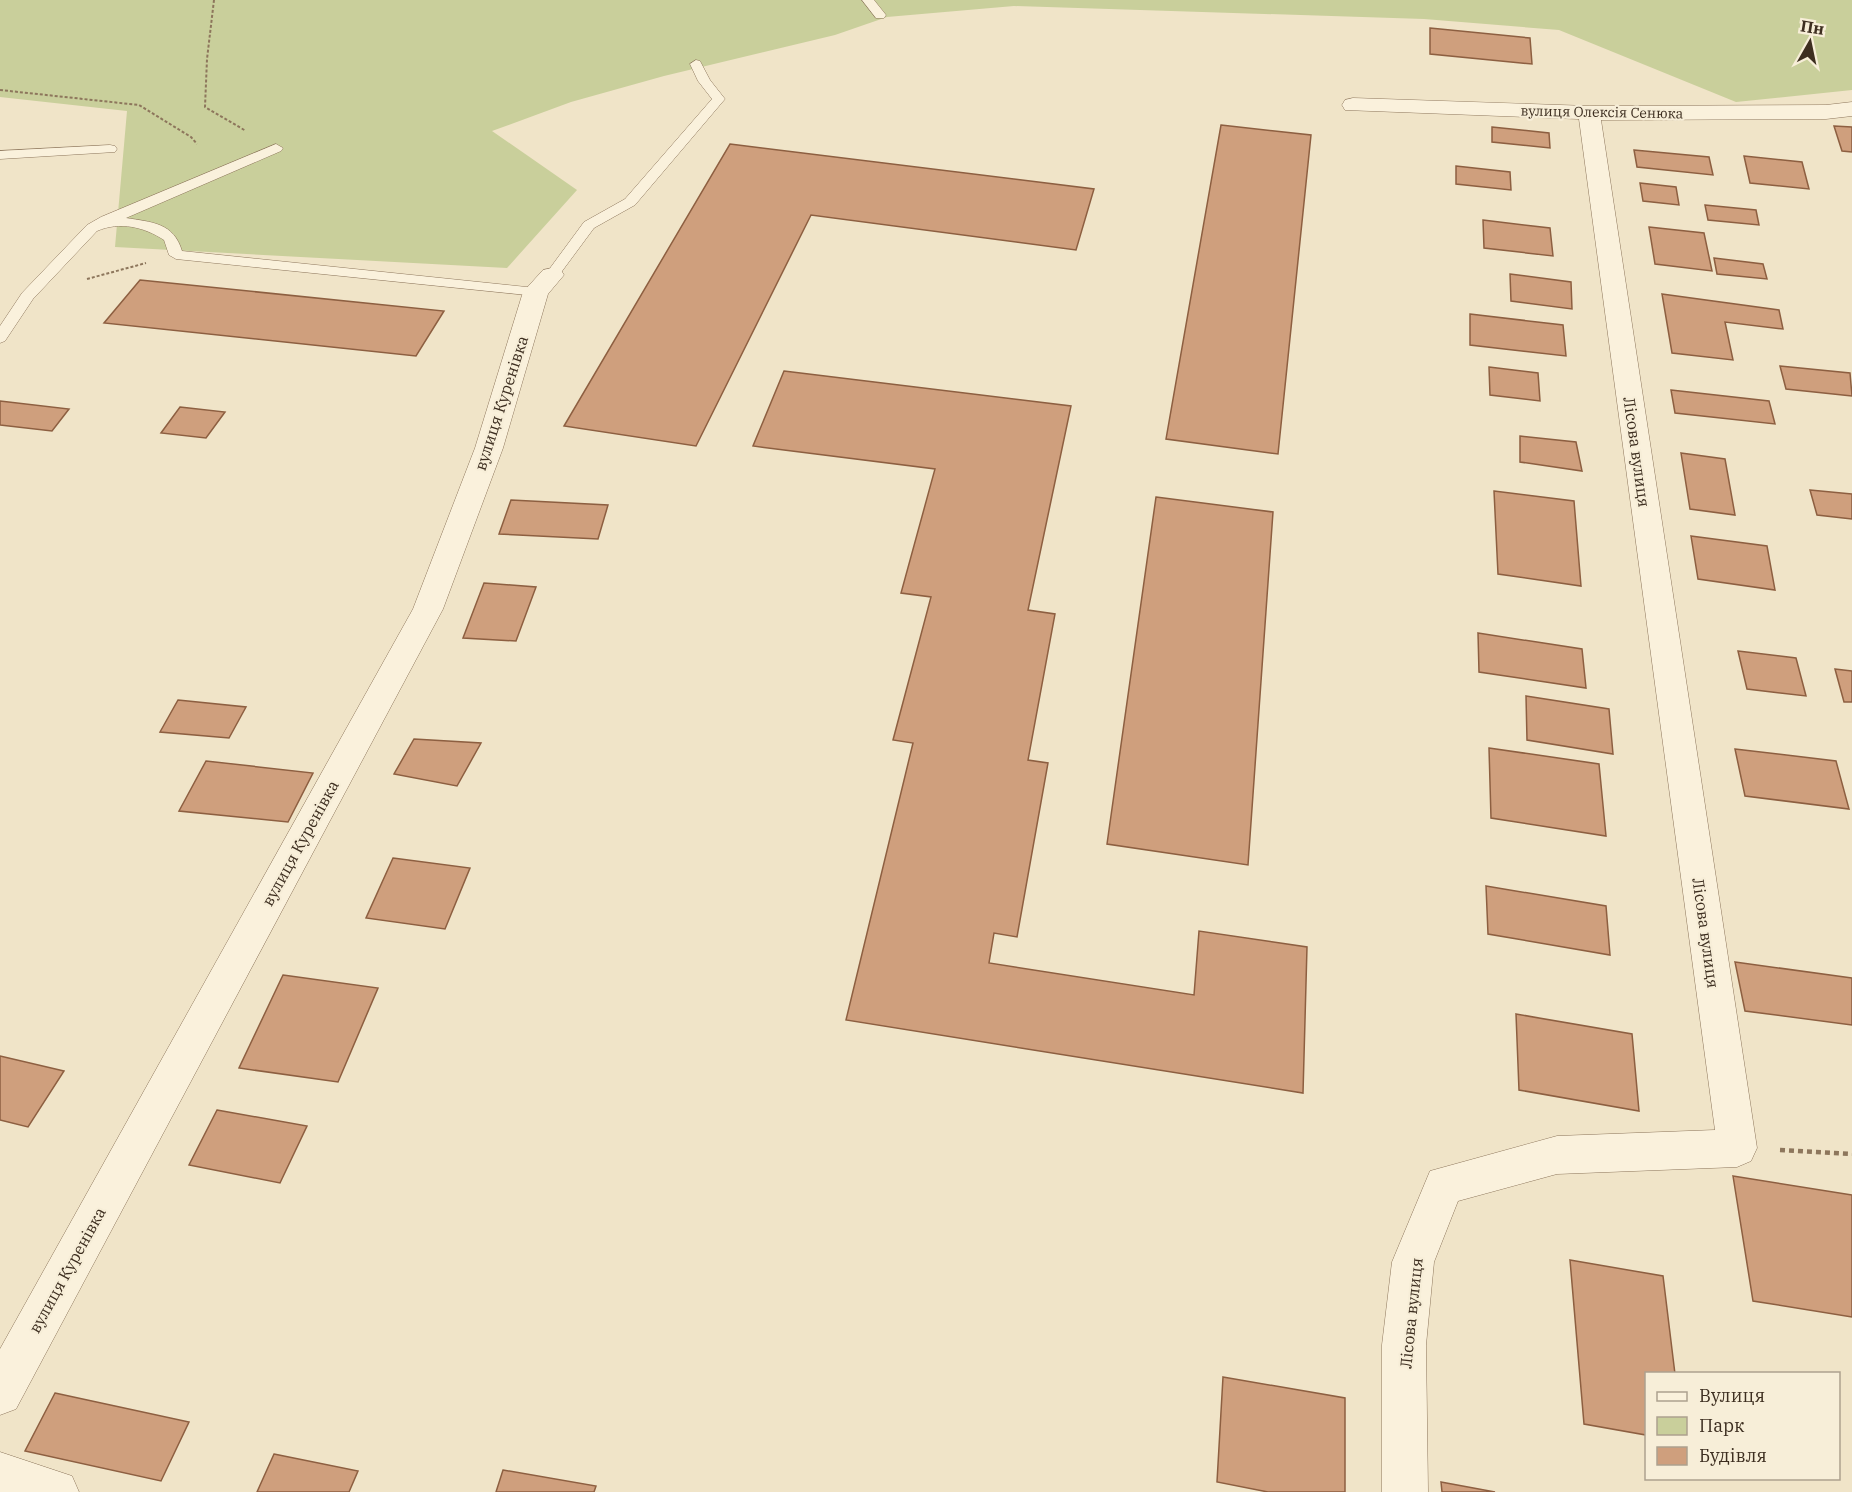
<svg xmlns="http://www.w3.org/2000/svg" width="1852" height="1492" font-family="'IBM Plex Serif',serif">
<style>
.green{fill:#c9cf9b}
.building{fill:#cf9f7d;stroke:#8d5f41;stroke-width:1.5}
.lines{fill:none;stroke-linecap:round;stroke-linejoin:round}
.lane-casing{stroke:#8d765c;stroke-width:1}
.street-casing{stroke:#8d765c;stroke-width:1}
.path-far1{stroke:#8d765c;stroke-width:2;stroke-dasharray:3 2;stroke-linecap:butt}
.path{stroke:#8d765c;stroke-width:4.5;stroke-dasharray:5 4;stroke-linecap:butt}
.lane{fill:#faf1dc;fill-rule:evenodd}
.street{fill:#faf1dc;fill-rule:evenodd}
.labels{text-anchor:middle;stroke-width:4.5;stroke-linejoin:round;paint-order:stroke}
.far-street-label{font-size:14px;fill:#3d2e20;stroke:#f7eed8}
.street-label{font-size:16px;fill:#3d2e20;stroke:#f7eed8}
</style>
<rect width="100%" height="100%" fill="#f0e4c8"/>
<polygon class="green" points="0,0 1852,0 1852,90 1736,102 1559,30 1424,19 1014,6 887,17 835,35 664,76 571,102 492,131 577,190 507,268 115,247 127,111 0,97"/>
<g class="building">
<polygon points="1430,28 1530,38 1532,64 1430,54"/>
<polygon points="1221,125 1311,135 1278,454 1166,439"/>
<polygon points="1834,126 1852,127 1852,152 1842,151"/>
<polygon points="1492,127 1549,133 1550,148 1492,142"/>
<polygon points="730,144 1094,189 1076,250 811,215 696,446 564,426"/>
<polygon points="1634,150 1709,157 1713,175 1637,167"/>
<polygon points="1744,156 1802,162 1809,189 1750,183"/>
<polygon points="1456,166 1510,172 1511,190 1456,184"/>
<polygon points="1640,183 1676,187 1679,205 1643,201"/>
<polygon points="1705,205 1756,210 1759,225 1708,220"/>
<polygon points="1483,220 1550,228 1553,256 1484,248"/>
<polygon points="1649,227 1704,233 1712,271 1655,264"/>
<polygon points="1714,258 1763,264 1767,279 1717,274"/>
<polygon points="1510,274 1571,282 1572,309 1511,301"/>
<polygon points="140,280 444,311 416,356 104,323"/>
<polygon points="1662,294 1779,310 1783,329 1725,322 1733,360 1672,353"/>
<polygon points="1470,314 1563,325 1566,356 1470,345"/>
<polygon points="1780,366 1850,373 1852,396 1786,389"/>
<polygon points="1489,367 1538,373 1540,401 1490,395"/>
<polygon points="784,371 1071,406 1028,610 1055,614 1028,760 1048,763 1017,937 994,933 989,963 1194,995 1199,931 1307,947 1303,1093 846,1020 913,743 893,740 931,597 901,593 935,469 753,446"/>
<polygon points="1671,390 1769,401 1775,424 1675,413"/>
<polygon points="0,401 69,409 52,431 0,425"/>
<polygon points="180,407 225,412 206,438 161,433"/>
<polygon points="1520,436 1576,442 1582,471 1520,462"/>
<polygon points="1681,453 1725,459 1735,515 1690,509"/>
<polygon points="1810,490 1852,494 1852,519 1817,515"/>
<polygon points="1494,491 1574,501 1581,586 1498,574"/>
<polygon points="1156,497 1273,512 1248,865 1107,844"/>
<polygon points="511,500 608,505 598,539 499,534"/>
<polygon points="1691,536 1767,546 1775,590 1698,579"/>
<polygon points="484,583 536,587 516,641 463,638"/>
<polygon points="1478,633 1582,649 1586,688 1479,672"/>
<polygon points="1738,651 1796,658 1806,696 1747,689"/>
<polygon points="1835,669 1852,671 1852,702 1844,702"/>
<polygon points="1526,696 1609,709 1613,754 1527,740"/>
<polygon points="178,700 246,707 229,738 160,732"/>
<polygon points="414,739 481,743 457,786 394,774"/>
<polygon points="1489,748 1599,764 1606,836 1491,818"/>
<polygon points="1735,749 1836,761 1849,809 1745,796"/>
<polygon points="206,761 313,773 288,822 179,811"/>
<polygon points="393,858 470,868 445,929 366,918"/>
<polygon points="1486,886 1606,906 1610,955 1488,934"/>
<polygon points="1735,962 1852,978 1852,1025 1745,1011"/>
<polygon points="283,975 378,988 338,1082 239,1068"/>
<polygon points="1516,1014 1632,1034 1639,1111 1519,1090"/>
<polygon points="0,1056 64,1071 28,1127 0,1120"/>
<polygon points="217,1110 307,1126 280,1183 189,1165"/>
<polygon points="1733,1176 1852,1195 1852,1317 1753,1301"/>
<polygon points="1570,1260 1663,1276 1675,1374 1646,1374 1646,1435 1584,1424"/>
<polygon points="1223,1377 1345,1398 1345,1492 1268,1492 1217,1482"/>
<polygon points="55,1393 189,1422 161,1481 25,1451"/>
<polygon points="274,1454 358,1471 349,1492 257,1492"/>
<polygon points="503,1470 596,1486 594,1492 496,1492"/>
<polygon points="1441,1482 1495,1492 1442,1492"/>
</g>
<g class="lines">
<defs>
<g id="lane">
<polygon points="862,0 874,0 886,15 884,18 876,18"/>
<polygon points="696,60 700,61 710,80 725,99 635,205 594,228 557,278 547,278 545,275 584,222 625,199 712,99 698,81 690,64"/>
<path d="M276,144L283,148L281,151L126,218C152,222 174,223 182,251L536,288L543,292L536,296L176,259L169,255L164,240C144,227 120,221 97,231L33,299L5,341L0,343V326L22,293L87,225L101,217Z"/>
<polygon points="110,145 115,146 117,149 115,152 0,159 0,151"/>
</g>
<g id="street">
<polygon points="1353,98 1589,106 1826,105 1852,102 1852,116 1826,119 1601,120 1757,1148 1751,1161 1737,1167 1557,1174 1458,1201 1434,1262 1426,1345 1428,1492 1382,1492 1382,1345 1392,1262 1430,1171 1557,1136 1715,1130 1579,119 1345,110 1342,105 1345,100"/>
<polygon points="552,268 561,270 564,275 548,294 503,448 443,609 16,1409 0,1415 0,1349 413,609 475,448 523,292 543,270"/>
<polygon points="0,1452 72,1476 79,1492 0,1492"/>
</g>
</defs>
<use href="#lane" class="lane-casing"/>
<use href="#street" class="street-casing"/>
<g class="path-far1">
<polyline points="214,0 207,59 205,107 246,131"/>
<polyline points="0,90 139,105 191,137 197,144"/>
<polyline points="87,279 146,263"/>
</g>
<polyline class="path" points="1780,1150 1852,1154"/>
<use href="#lane" class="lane"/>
<use href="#street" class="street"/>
</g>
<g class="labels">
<g class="far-street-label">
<text transform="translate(1602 112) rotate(1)" y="5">вулиця Олексія Сенюка</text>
</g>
<g class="street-label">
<text transform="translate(501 403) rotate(-72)" y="6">вулиця Куренівка</text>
<text transform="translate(1637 452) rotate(82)" y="6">Лісова вулиця</text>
<text transform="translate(300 843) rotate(-61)" y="6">вулиця Куренівка</text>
<text transform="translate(1706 933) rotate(82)" y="6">Лісова вулиця</text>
<text transform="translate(67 1270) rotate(-61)" y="6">вулиця Куренівка</text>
<text transform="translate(1411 1313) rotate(-84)" y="6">Лісова вулиця</text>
</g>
</g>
<rect x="1645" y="1372" width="195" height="108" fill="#f7eed8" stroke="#ada18e" stroke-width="1.5"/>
<rect x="1657" y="1392" width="30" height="9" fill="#faf1dc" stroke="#ada18e" stroke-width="1.5"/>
<text x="1699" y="1402" font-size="18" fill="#3d2e20">Вулиця</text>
<rect x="1657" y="1417" width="30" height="18" fill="#c9cf9b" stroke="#ada18e" stroke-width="1.5"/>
<text x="1699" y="1432" font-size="18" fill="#3d2e20">Парк</text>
<rect x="1657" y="1447" width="30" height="18" fill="#cf9f7d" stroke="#ada18e" stroke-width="1.5"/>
<text x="1699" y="1462" font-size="18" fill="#3d2e20">Будівля</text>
<g transform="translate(1810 42) rotate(9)" stroke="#f7eed8" stroke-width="4.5" paint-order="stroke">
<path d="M0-4.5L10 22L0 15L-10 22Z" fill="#3d2e20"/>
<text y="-9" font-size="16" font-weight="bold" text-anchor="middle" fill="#3d2e20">Пн</text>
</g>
</svg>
